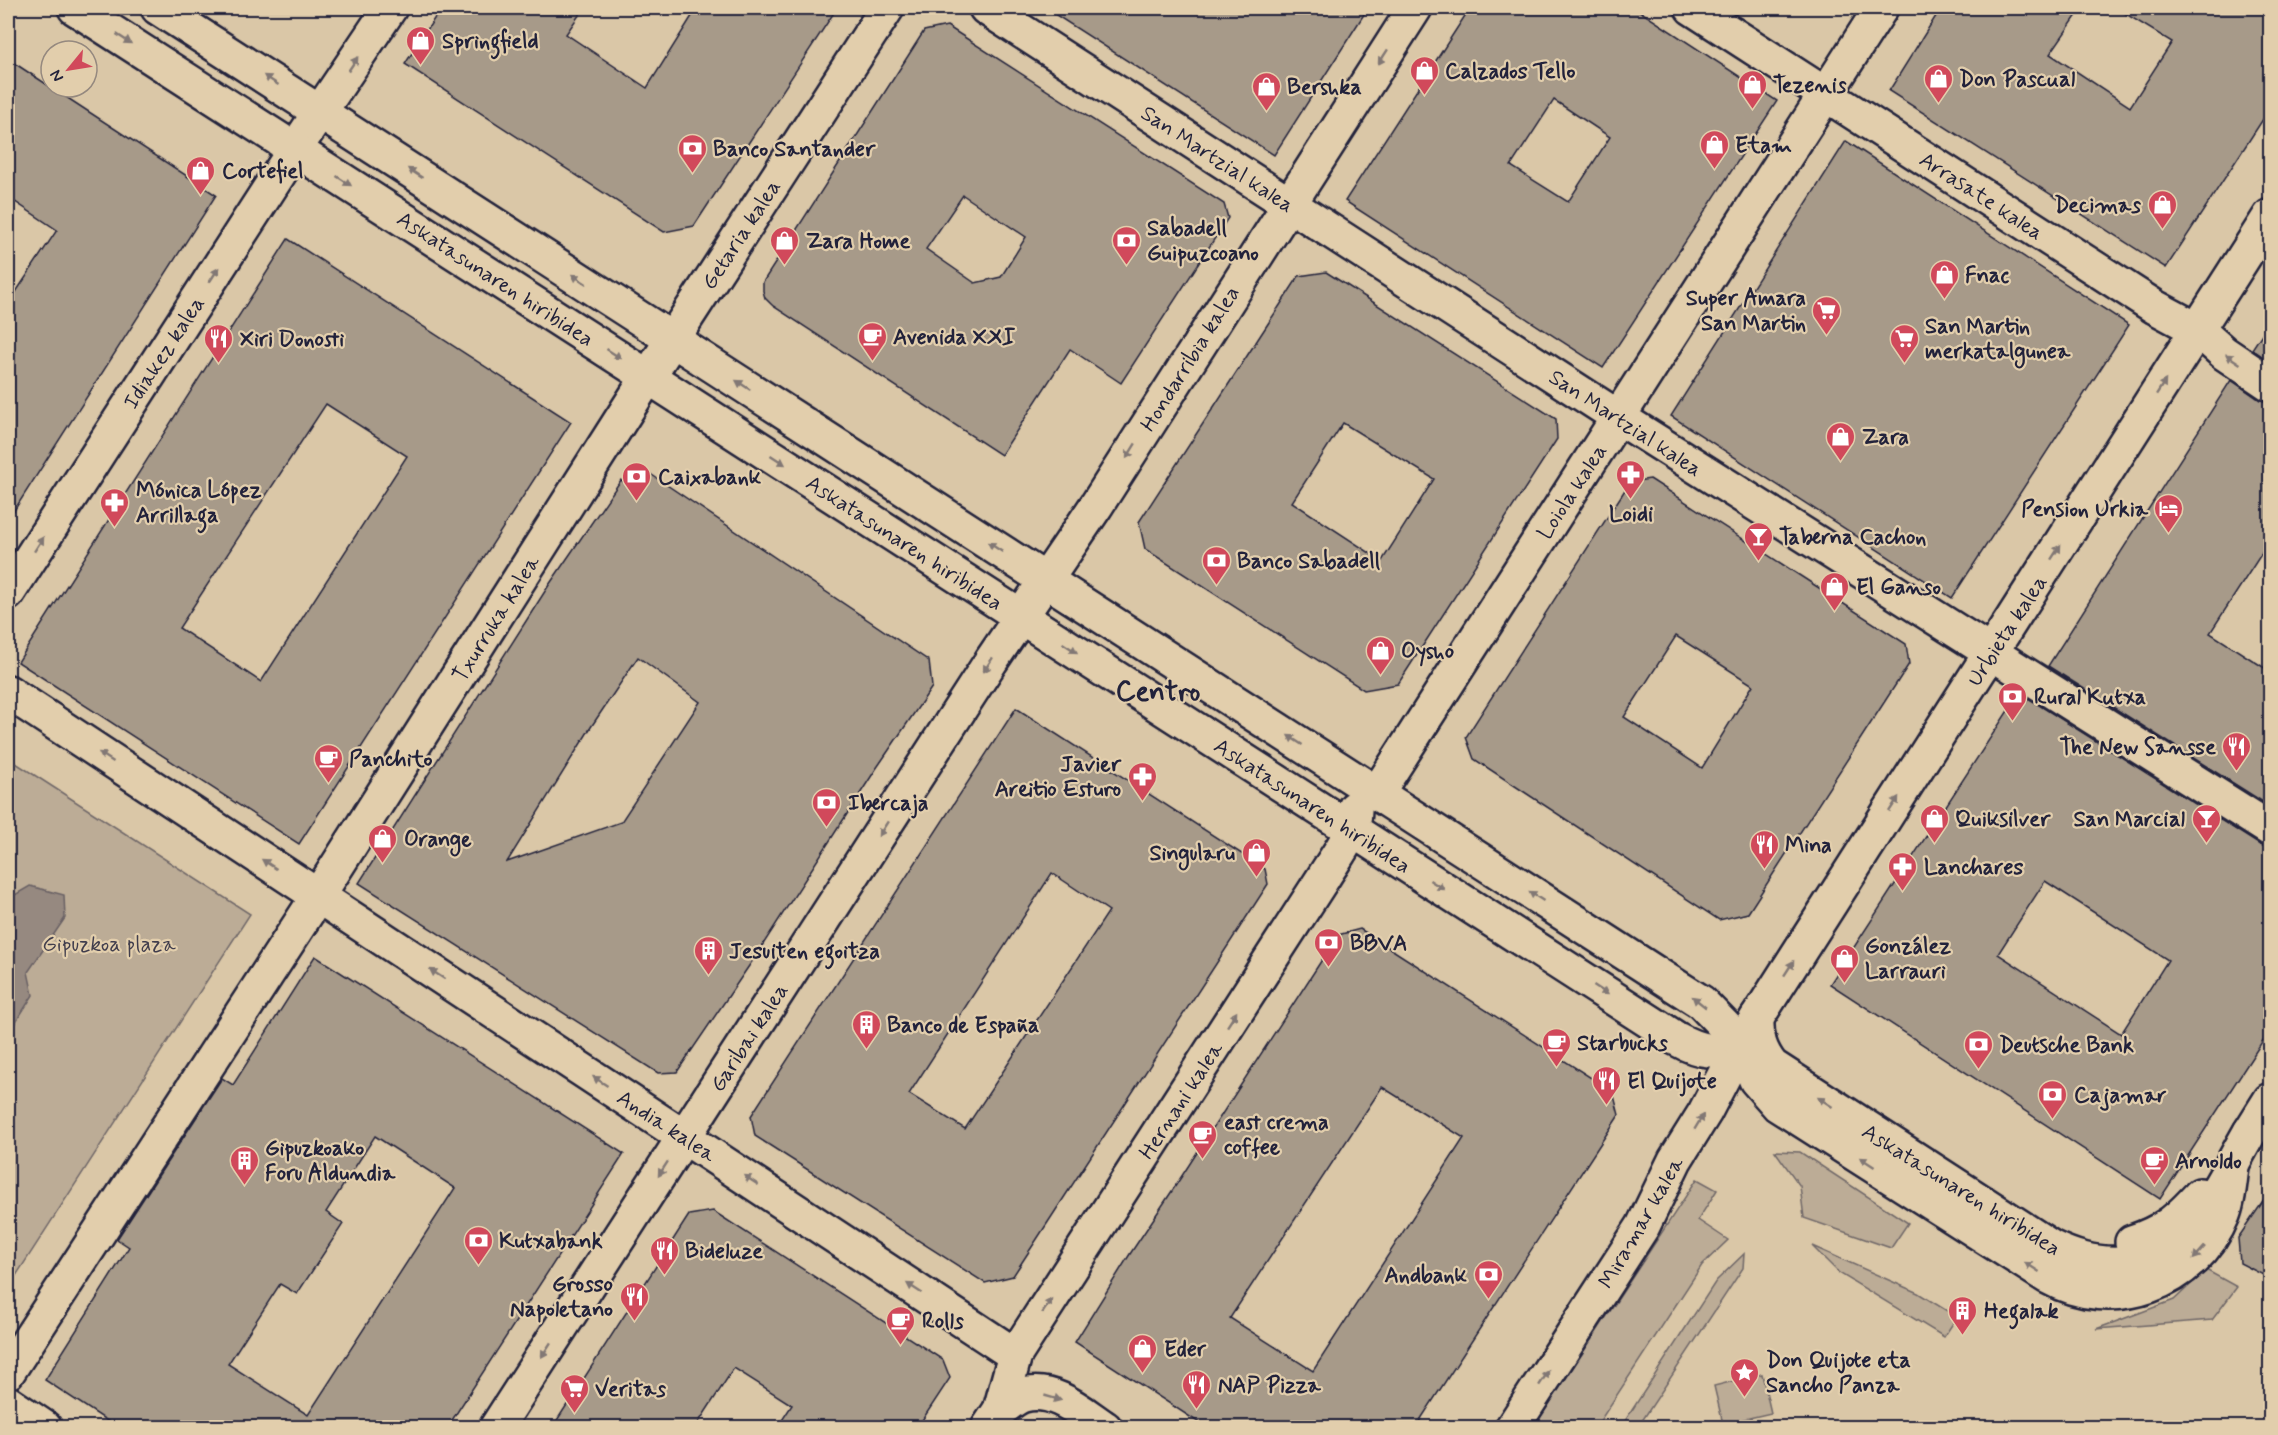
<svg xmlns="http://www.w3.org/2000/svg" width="2278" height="1435" font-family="Mynerve,sans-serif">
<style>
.green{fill:#bcac96;stroke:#6f6768;stroke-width:1.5}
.water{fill:#968980;stroke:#686064;stroke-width:1.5}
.building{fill:#a79a89;stroke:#22223b;stroke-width:1.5;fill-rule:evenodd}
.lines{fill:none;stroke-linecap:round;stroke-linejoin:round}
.minor-casing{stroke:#22223b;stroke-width:38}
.major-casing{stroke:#22223b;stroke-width:38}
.minor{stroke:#e2ceac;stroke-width:33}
.major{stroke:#e2ceac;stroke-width:33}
.oneway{fill:#827874}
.labels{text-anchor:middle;stroke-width:4.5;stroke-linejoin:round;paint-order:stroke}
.poi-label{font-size:22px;font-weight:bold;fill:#22223b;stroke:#e2ceac;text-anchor:start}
.street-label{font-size:22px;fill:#22223b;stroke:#e2ceac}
.park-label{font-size:22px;fill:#413e4d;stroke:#e2ceac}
.district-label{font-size:28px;font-weight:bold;fill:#22223b;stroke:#e2ceac}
</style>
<rect width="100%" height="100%" fill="#dac7a7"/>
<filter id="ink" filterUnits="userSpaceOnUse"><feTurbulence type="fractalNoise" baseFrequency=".0167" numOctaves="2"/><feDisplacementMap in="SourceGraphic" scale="12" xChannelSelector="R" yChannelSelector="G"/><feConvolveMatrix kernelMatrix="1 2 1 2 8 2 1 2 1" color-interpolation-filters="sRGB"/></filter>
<g filter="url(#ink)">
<g class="green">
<polygon points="8,758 250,914 8,1288"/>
<polygon points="1775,1151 1800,1152 1908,1223 1891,1248 1804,1218 1800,1186"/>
<polygon points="1697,1179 1717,1190 1698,1220 1728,1240 1702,1265 1596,1427 1534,1427"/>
<polygon points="1812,1246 1918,1293 1957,1317 1944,1337 1839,1273"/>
<polygon points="1744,1254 1743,1268 1638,1427 1621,1427 1716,1281"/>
<polygon points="2206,1270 2237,1287 2212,1320 2096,1329 2174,1300"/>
<polygon points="1762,1374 1771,1413 1723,1424 1714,1386"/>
</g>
<polygon class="water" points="30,886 64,895 65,918 28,972 33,995 8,1034 8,899"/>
<g class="building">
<polygon points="441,8 584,8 566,34 647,88 697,8 837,8 694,226 664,232 405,64"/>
<polygon points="1045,8 1368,8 1274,155"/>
<path d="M1470,8H1635L1777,101L1603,368L1345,201ZM1554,100L1610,137L1568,202L1511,166Z"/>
<polygon points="1941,8 2082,8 2050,54 2130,107 2172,42 2116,8 2271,8 2271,107 2166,268 1889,91"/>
<path d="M947,26L1224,204L1228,218L1121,383L1070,349L1001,455L773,306L765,298L763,291V282L924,31ZM963,195L1026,237L1001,277L975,283L926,249Z"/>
<polygon points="8,59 216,195 8,520 8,304 57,230 8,197"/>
<polygon points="1846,141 2129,325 1952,598 1671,416"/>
<path d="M288,239L571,422L299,844L18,662ZM326,404L407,456L261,682L179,628Z"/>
<path d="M1326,272L1556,419L1557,439L1398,684L1364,690L1145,549L1139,522L1299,276ZM1343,423L1434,479L1382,561L1292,502Z"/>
<polygon points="2271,320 2271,362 2252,349"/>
<polygon points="2231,380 2260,400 2271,402 2271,539 2210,633 2271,672 2271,807 2048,666"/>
<path d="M646,471L929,661L932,687L876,769L753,960L677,1072L658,1073L359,883L549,585L621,480L634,488ZM638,657L700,702L621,822L507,862L591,727Z"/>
<path d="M1650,479L1906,644L1909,664L1748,913L1719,920L1474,759L1466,737L1630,482ZM1676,636L1753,685L1702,768L1624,717Z"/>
<path d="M2028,698L2260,845L2271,848V1028L2160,1199L1830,984L2011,706L2019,712ZM2045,881L2168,960L2121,1034L1998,954Z"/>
<path d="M1016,708L1265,869L1268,884L1013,1276L985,1283L755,1136L751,1116ZM1052,873L1109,911L965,1129L909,1094Z"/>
<path d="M1360,929L1613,1092L1619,1115L1415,1428H1207L1075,1342L1130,1254L1176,1185L1338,935ZM1382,1087L1464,1138L1313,1371L1230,1318Z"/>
<path d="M315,956L624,1154L447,1428H118L45,1380L129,1247L117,1239L222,1078L233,1085ZM375,1136L455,1188L308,1415L228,1364L280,1284L297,1294L343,1224L326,1212Z"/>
<polygon points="2271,1190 2271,1279 2240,1263 2238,1238"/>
<polygon points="713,1211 943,1360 950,1378 917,1428 777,1428 792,1405 734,1368 695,1428 552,1428 689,1215"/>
</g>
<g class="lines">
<defs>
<g id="minor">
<polyline points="986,8 1618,417 2270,829"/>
<polyline points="1692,8 2155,307 2198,330"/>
<polyline points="8,593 295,149 390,8"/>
<polyline points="8,692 1015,1355"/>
<polyline points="1377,793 1881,8"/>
<path d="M1741,1043L1756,1080L1778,1105L2048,1277C2113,1314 2195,1284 2223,1215C2229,1200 2230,1182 2232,1166"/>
<polyline points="2250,1132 2270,1100"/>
<path d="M2132,1242C2165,1231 2177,1220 2200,1195"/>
<polyline points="8,1372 318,896 648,377 887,8"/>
<polyline points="8,1403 45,1428"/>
<path d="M1000,1410C1007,1405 1016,1397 1024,1395C1054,1387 1081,1412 1105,1428"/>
<polyline points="496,1428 991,661 1096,506 1415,8"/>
<polyline points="1512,1428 1643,1226 1675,1160 1705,1112 1741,1043"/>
</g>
<g id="major">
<path d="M75,8L1677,1039C1702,1053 1714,1053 1741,1043"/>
<polyline points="158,8 1668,981 1701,1002 1741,1043"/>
<polyline points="2198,330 2224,353 2270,384"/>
<path d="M1757,1018C1756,1037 1760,1051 1772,1066L2051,1247C2108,1275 2162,1268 2201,1215C2220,1190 2234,1159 2250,1132"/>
<polyline points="1741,1043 2270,216"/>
<path d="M988,1428L1000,1410L1015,1355L1323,878C1336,856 1356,834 1355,808"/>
</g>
</defs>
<use href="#minor" class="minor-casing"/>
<use href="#major" class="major-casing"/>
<use href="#minor" class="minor"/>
<use href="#major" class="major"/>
</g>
<defs><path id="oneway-solid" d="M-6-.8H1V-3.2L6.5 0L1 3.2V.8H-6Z" transform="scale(1.5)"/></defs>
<g class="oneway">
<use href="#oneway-solid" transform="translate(124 39) rotate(33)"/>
<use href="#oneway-solid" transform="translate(1383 57) rotate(123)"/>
<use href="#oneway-solid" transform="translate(353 64) rotate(-56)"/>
<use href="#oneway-solid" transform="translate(271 80) rotate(-147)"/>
<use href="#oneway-solid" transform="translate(415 173) rotate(-147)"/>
<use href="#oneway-solid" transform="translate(344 181) rotate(33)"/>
<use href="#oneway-solid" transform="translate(214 275) rotate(-57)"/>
<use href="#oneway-solid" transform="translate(579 279) rotate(-147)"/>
<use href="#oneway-solid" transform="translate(614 354) rotate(33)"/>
<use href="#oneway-solid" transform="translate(2233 359) rotate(-146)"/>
<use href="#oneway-solid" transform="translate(743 385) rotate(-147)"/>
<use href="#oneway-solid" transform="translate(2161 387) rotate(-57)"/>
<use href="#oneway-solid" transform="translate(1131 451) rotate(122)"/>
<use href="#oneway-solid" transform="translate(778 460) rotate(33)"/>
<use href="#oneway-solid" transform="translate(39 544) rotate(-57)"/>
<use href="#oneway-solid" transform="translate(995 547) rotate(-147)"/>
<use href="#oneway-solid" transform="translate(2056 552) rotate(-57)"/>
<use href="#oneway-solid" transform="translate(1070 648) rotate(33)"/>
<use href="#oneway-solid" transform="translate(988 665) rotate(123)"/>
<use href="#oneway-solid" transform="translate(1295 740) rotate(-147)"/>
<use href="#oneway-solid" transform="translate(106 757) rotate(-147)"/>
<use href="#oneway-solid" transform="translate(1894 804) rotate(-57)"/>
<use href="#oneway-solid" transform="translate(883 829) rotate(123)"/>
<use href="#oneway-solid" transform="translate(269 864) rotate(-147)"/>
<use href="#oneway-solid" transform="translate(1437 885) rotate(33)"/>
<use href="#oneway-solid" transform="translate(1536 896) rotate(-147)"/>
<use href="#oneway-solid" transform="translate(1789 968) rotate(-57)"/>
<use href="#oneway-solid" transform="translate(437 974) rotate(-147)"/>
<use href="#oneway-solid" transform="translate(1601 990) rotate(33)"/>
<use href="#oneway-solid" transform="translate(1699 1002) rotate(-141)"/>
<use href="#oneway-solid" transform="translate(1232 1019) rotate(-57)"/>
<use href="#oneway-solid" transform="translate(600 1081) rotate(-147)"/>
<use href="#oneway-solid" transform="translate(1825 1102) rotate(-147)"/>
<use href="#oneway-solid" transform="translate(1699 1122) rotate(-59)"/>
<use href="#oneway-solid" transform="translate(1867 1162) rotate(-147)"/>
<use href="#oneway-solid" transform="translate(663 1169) rotate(123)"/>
<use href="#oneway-solid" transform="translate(751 1180) rotate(-147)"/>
<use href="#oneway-solid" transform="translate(2199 1253) rotate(132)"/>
<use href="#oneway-solid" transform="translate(2032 1267) rotate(-147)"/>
<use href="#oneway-solid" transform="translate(914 1288) rotate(-147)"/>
<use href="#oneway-solid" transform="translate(1047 1306) rotate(-57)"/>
<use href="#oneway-solid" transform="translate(546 1350) rotate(123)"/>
<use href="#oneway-solid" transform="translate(1544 1378) rotate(-57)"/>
<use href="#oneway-solid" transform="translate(1053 1398) rotate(16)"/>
</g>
</g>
<defs>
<symbol id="shop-pin" viewBox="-11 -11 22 30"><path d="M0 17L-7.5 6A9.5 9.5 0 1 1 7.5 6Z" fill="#d1495b" stroke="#e2ceac"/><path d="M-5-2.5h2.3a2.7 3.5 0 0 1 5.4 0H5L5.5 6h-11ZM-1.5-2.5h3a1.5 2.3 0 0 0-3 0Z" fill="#fff"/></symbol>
<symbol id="bank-pin" viewBox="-11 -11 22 30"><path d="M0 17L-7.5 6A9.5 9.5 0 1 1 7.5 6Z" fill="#d1495b" stroke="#e2ceac"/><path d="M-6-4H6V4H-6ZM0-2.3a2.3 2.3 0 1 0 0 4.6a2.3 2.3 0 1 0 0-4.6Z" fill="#fff"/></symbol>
<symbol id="supermarket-pin" viewBox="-11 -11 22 30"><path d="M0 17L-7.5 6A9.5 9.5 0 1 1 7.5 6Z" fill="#d1495b" stroke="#e2ceac"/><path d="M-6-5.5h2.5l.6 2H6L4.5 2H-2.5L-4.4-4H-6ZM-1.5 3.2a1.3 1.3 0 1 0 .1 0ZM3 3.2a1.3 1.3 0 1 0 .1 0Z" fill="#fff"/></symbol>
<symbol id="cafe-pin" viewBox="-11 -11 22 30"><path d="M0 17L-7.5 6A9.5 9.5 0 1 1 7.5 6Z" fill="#d1495b" stroke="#e2ceac"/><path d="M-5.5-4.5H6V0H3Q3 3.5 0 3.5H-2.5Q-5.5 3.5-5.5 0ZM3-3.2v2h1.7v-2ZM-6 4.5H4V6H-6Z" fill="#fff"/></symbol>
<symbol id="restaurant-pin" viewBox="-11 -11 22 30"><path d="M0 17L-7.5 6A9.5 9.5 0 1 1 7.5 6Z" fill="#d1495b" stroke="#e2ceac"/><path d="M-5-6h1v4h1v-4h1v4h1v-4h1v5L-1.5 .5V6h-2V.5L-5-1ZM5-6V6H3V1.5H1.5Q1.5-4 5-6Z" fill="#fff"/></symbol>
<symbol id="pharmacy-pin" viewBox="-11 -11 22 30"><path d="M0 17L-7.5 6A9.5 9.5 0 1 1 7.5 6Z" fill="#d1495b" stroke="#e2ceac"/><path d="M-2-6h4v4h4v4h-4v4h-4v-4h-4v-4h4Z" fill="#fff"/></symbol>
<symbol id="hotel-pin" viewBox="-11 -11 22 30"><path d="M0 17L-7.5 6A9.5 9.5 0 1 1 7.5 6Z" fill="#d1495b" stroke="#e2ceac"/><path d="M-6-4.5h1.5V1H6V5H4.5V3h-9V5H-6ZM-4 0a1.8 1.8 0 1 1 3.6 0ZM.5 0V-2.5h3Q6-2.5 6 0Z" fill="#fff"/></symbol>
<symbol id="bar-pin" viewBox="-11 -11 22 30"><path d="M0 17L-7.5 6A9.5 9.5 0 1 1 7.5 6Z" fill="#d1495b" stroke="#e2ceac"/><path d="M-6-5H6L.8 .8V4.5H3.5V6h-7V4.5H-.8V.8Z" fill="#fff"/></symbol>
<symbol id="building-pin" viewBox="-11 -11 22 30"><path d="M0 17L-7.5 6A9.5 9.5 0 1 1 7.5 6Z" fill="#d1495b" stroke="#e2ceac"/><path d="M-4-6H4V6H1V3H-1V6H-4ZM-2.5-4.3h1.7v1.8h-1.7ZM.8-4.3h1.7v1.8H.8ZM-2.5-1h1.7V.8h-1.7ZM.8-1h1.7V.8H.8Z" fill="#fff"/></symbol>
<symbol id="sight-pin" viewBox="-11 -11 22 30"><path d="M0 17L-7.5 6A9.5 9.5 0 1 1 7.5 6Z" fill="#d1495b" stroke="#e2ceac"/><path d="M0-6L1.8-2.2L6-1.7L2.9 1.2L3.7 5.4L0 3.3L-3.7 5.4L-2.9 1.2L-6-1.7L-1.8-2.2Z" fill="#fff"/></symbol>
</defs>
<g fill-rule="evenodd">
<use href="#shop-pin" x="404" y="24" width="33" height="45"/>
<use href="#shop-pin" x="1408" y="54" width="33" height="45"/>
<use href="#shop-pin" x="1922" y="62" width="33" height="45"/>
<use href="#shop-pin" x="1736" y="68" width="33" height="45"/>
<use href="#shop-pin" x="1250" y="70" width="33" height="45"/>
<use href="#shop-pin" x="1698" y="128" width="33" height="45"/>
<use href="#bank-pin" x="676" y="132" width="33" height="45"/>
<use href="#shop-pin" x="184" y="154" width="33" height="45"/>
<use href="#shop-pin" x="2146" y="188" width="33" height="45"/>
<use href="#shop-pin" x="768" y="224" width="33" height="45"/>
<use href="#bank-pin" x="1110" y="224" width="33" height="45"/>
<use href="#shop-pin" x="1928" y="258" width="33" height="45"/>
<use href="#supermarket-pin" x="1810" y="294" width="33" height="45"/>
<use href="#cafe-pin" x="856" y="320" width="33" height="45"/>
<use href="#restaurant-pin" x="202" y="322" width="33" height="45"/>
<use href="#supermarket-pin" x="1888" y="322" width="33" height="45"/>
<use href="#shop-pin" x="1824" y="420" width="33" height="45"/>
<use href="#pharmacy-pin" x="1614" y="458" width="33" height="45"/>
<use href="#bank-pin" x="620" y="460" width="33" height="45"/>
<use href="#pharmacy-pin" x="98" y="486" width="33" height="45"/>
<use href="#hotel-pin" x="2152" y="492" width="33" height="45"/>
<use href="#bar-pin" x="1742" y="520" width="33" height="45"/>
<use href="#bank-pin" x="1200" y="544" width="33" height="45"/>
<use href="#shop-pin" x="1818" y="570" width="33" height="45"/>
<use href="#shop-pin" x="1364" y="634" width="33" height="45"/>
<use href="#bank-pin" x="1996" y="680" width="33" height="45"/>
<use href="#restaurant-pin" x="2220" y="730" width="33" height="45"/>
<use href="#cafe-pin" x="312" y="742" width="33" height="45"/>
<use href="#pharmacy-pin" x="1126" y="760" width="33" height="45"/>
<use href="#bank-pin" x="810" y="786" width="33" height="45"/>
<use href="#shop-pin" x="1918" y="802" width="33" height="45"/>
<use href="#bar-pin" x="2190" y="802" width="33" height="45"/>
<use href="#shop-pin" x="366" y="822" width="33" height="45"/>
<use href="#restaurant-pin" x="1748" y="828" width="33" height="45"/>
<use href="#shop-pin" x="1240" y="836" width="33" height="45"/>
<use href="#pharmacy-pin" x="1886" y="850" width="33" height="45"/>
<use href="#bank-pin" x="1312" y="926" width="33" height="45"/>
<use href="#building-pin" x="692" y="934" width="33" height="45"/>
<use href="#shop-pin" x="1828" y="942" width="33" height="45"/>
<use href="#building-pin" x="850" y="1008" width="33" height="45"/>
<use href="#cafe-pin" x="1540" y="1026" width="33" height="45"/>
<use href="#bank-pin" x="1962" y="1028" width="33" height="45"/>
<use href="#restaurant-pin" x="1590" y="1064" width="33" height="45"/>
<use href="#bank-pin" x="2036" y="1078" width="33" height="45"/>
<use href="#cafe-pin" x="1186" y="1118" width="33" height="45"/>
<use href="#building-pin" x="228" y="1144" width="33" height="45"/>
<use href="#cafe-pin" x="2138" y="1144" width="33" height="45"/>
<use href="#bank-pin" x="462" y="1224" width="33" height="45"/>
<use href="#restaurant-pin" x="648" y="1234" width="33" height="45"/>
<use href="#bank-pin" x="1472" y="1258" width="33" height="45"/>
<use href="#restaurant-pin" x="618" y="1280" width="33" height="45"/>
<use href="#building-pin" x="1946" y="1294" width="33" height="45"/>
<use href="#cafe-pin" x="884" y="1304" width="33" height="45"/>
<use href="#shop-pin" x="1126" y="1332" width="33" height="45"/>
<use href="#sight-pin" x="1728" y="1356" width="33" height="45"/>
<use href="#restaurant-pin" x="1180" y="1368" width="33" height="45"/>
<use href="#supermarket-pin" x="558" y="1372" width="33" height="45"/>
</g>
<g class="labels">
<g class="poi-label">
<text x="442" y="48">Springfield</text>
<text x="1445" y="78">Calzados Tello</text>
<text x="1959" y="86">Don Pascual</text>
<text x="1773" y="92">Tezenis</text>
<text x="1287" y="94">Bershka</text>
<text x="1735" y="152">Etam</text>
<text x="713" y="156">Banco Santander</text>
<text x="222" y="178">Cortefiel</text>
<text x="2141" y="212" text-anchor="end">Decimas</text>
<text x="1147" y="235">Sabadell<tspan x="1147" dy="25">Guipuzcoano</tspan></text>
<text x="806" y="248">Zara Home</text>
<text x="1965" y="282">Fnac</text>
<text x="1806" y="305" text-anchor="end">Super Amara<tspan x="1806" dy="25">San Martin</tspan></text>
<text x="1925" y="333">San Martin<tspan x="1925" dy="25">merkatalgunea</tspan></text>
<text x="893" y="344">Avenida XXI</text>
<text x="240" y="346">Xiri Donosti</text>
<text x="1862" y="444">Zara</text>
<text x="658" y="484">Caixabank</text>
<text x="136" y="497">Mónica López<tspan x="136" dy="25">Arrillaga</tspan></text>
<text x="2148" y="516" text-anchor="end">Pension Urkia</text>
<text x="1631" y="521" text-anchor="middle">Loidi</text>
<text x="1779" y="544">Taberna Cachon</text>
<text x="1237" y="568">Banco Sabadell</text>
<text x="1856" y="594">El Ganso</text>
<text x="1401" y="658">Oysho</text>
<text x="2034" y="704">Rural Kutxa</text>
<text x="2216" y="754" text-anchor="end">The New Sansse</text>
<text x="349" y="766">Panchito</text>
<text x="1121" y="771" text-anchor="end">Javier<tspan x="1121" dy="25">Areitio Esturo</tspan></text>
<text x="848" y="810">Ibercaja</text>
<text x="1955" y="826">Quiksilver</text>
<text x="2185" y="826" text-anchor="end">San Marcial</text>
<text x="404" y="846">Orange</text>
<text x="1785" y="852">Mina</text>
<text x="1235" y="860" text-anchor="end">Singularu</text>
<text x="1924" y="874">Lanchares</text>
<text x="1350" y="950">BBVA</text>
<text x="1865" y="953">González<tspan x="1865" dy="25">Larrauri</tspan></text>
<text x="729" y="958">Jesuiten egoitza</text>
<text x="887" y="1032">Banco de España</text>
<text x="1577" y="1050">Starbucks</text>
<text x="1999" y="1052">Deutsche Bank</text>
<text x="1627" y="1088">El Quijote</text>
<text x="2074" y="1102">Cajamar</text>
<text x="1224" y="1129">east crema<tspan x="1224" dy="25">coffee</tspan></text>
<text x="265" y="1155">Gipuzkoako<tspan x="265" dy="25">Foru Aldundia</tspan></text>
<text x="2175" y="1168">Arnoldo</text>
<text x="499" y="1248">Kutxabank</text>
<text x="685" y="1258">Bideluze</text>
<text x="1467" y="1282" text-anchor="end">Andbank</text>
<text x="613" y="1291" text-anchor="end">Grosso<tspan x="613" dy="25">Napoletano</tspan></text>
<text x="1984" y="1318">Hegalak</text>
<text x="922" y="1328">Rolls</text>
<text x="1164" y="1356">Eder</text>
<text x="1766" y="1367">Don Quijote eta<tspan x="1766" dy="25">Sancho Panza</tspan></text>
<text x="1218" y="1392">NAP Pizza</text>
<text x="595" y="1396">Veritas</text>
</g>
<g class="street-label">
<text transform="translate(1218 158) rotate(33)" y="8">San Martzial kalea</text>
<text transform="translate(1982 195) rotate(33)" y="8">Arrasate kalea</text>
<text transform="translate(740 234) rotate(-57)" y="8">Getaria kalea</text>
<text transform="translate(496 278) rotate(33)" y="8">Askatasunaren hiribidea</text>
<text transform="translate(163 352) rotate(-57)" y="8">Idiakez kalea</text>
<text transform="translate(1189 358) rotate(-58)" y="8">Hondarribia kalea</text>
<text transform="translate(1626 422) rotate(33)" y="8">San Martzial kalea</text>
<text transform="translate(1571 491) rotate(-57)" y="8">Loiola kalea</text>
<text transform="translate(905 542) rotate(33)" y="8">Askatasunaren hiribidea</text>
<text transform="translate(495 618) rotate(-58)" y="8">Txurruka kalea</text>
<text transform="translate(2006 630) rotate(-57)" y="8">Urbieta kalea</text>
<text transform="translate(1313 805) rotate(33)" y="8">Askatasunaren hiribidea</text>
<text transform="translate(748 1037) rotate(-57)" y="8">Garibai kalea</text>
<text transform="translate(1180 1100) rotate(-57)" y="8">Hernani kalea</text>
<text transform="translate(667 1125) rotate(33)" y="8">Andia kalea</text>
<text transform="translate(1962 1189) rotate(32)" y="8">Askatasunaren hiribidea</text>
<text transform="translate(1640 1222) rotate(-60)" y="8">Miramar kalea</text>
</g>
<g class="park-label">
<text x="109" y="951">Gipuzkoa plaza</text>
</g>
<g class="district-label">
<text x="1158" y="700">Centro</text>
</g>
</g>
<rect width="2278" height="1435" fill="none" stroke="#e2ceac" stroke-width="30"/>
<rect x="15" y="15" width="2248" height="1405" fill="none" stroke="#22223b" stroke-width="2" filter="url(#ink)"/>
<g transform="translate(69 69) rotate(240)"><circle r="28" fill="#e2ceac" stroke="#95897f" stroke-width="1.5"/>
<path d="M0-4.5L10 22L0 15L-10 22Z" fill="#d1495b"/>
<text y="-9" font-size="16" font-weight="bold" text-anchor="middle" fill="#22223b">N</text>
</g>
</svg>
